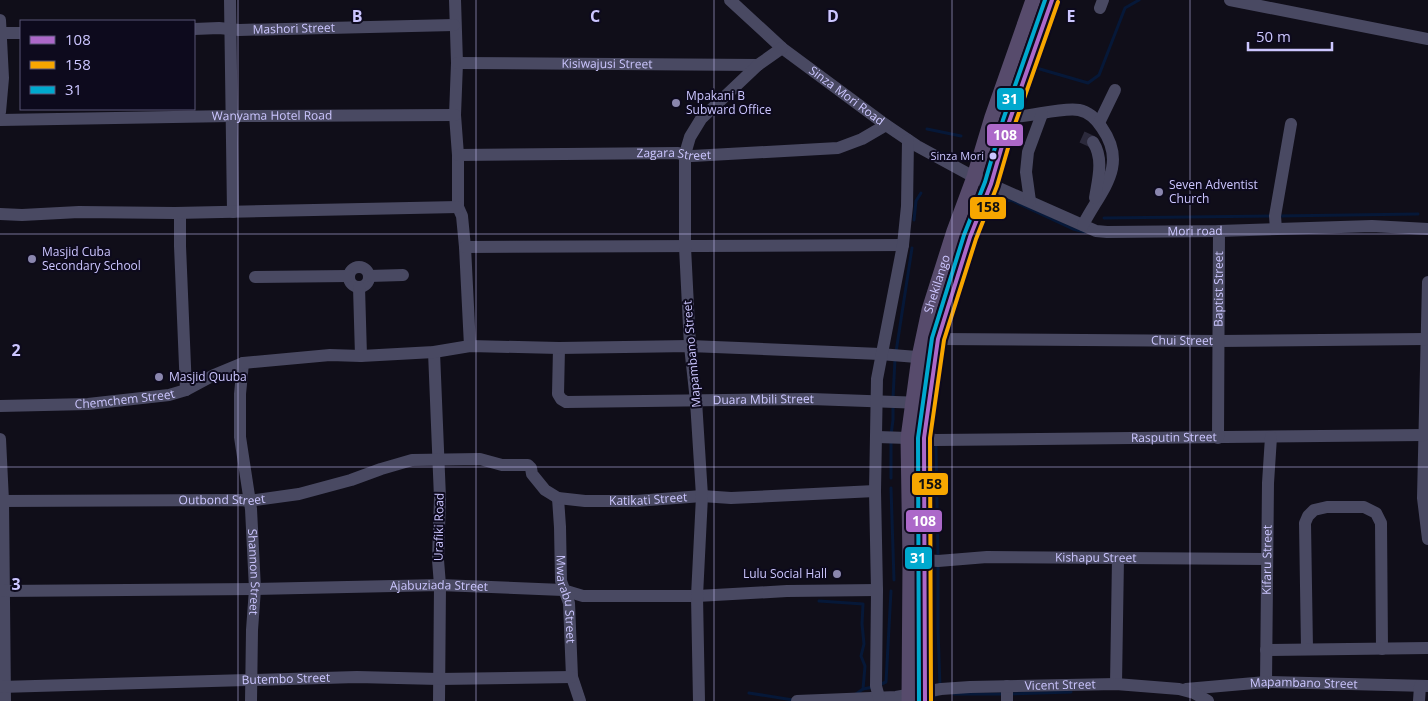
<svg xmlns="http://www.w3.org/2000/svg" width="1428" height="701" font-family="'Open Sans',sans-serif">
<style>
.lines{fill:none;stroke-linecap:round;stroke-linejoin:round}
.stream{stroke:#061838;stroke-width:3}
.minor-tunnel{stroke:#2c2a3c;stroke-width:12;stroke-dasharray:12 6;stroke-linecap:butt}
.minor{stroke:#494962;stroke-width:12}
.major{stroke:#574b6c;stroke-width:15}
.bus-1-casing{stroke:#0d0a1d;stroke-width:8}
.bus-2-casing{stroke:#0d0a1d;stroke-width:8}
.bus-3-casing{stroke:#0d0a1d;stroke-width:8}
.bus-1{stroke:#ac68c9;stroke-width:4}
.bus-2{stroke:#f7a600;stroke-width:4}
.bus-3{stroke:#00a9ce;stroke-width:4}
.grid{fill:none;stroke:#ccc6ff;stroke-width:1;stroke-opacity:0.55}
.poi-dot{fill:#8a86ae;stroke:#0d0a1d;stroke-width:2}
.bus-dot{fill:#ccc6ff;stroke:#0d0a1d;stroke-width:2}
.labels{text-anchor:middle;stroke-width:4;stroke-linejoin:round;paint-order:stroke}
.bus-label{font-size:11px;fill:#ccc6ff;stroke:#0d0a1d;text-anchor:end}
.street-label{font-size:12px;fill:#ccc6ff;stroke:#0d0a1d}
.poi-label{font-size:12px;fill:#ccc6ff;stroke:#0d0a1d;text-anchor:start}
.grid-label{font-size:16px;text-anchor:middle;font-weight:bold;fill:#ccc6ff;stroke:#0d0a1d;stroke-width:4;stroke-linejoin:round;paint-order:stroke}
.line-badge{stroke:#0d0a1d;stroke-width:2}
.badge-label{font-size:14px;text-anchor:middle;font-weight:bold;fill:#fff}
.pale-badge-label{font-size:14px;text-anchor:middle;font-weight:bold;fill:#111}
</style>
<rect width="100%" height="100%" fill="#100e19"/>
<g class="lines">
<g class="stream">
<polyline points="1033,67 1088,83 1099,75 1125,8 1139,0"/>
<polyline points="927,129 961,136"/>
<polyline points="991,204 1011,200 1073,229 1085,232"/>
<polyline points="1278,216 1418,214"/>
<polyline points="1104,218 1272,216"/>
<polyline points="914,220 916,201 921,193"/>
<polyline points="896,352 912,248"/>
<polyline points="893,398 895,359"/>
<polyline points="891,435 893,420 893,404"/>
<polyline points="891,441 891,478"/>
<polyline points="936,447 938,557"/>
<polyline points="891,488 894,580"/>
<polyline points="938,563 938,629 940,687"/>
<polyline points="819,601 863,604 862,624 864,644 861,656 865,666 863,689"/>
<polyline points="879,685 886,682 891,591"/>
<polyline points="749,693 793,700"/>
<polyline points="856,694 863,689 873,687"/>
<polyline points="954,694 1003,694"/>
<polyline points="1009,694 1071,692"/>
<polyline points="933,701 933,697 937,695"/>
</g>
<polyline class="minor-tunnel" points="1082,137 1093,142"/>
<g class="minor">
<polyline points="230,0 233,212"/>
<polyline points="455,0 457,63 455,115 458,155 458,207 462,216 465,247 470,346"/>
<path id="s1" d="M730,0L782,48L886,125L917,146L974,177L1096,231L1107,232L1219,231L1372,226L1428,229"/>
<polyline points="1230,0 1428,39"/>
<polyline points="1100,8 1103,0"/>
<polyline points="0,20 3,78 0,112"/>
<path id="s2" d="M194,29L219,28L239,30L454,25"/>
<polyline points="1,33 21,33"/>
<path id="s3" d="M457,63L758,65"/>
<path d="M1011,117C1031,117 1061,107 1079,110C1089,112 1097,120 1102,128C1129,167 1100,191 1083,225"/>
<path id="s4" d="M0,120L231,116L455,115"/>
<polyline points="1099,123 1115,90"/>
<path d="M1093,142C1104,159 1098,179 1095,198"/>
<path id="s5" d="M458,155L677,153L692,156L838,148L862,139L886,125"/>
<polyline points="1030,201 1026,172 1028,152 1042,114"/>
<polyline points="180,213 180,246 186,390"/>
<polyline points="0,214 22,215 79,212 175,213 458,207"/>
<polyline points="1276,229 1275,216 1291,124"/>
<polyline points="465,247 903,245"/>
<circle cx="359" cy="277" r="10"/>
<polyline points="369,276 403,275"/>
<polyline points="255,277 349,276"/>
<polyline points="1428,282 1423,498 1428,539"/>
<polyline points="359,287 361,356"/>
<path id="s6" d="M938,339L1219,341L1426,339"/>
<path id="s7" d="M559,348L558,394L561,399L566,402L811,399L923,403"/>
<polyline points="434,352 440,498 438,560 440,585 439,701"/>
<path id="s8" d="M243,363L240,394V437L251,509L255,589L252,630L251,701"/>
<path id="s9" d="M0,406L88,404L169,395L186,390L214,375L243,363L330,355L361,356L434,352L470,346L559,348L690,346L880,354L929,358"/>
<polyline points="877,437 908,438"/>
<path id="s10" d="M924,438L935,440L1424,435"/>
<path id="s11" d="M1218,438L1219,231"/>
<polyline points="0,439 3,501 5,701"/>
<path id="s12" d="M558,498L560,527L561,581L569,603L572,677L580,701"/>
<path id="s13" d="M0,501L241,500L249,501L299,494L351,480L381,469L412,460L480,459L502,465H528L531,468L532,474L545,490L558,498L585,501H636L702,496L731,498L875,491"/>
<path id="s14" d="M926,560L938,561L987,557L1266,559"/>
<path id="s15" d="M0,591L255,589L440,585L563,590L583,596H697L787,591L877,590"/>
<polyline points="1307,649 1305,523 1308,516 1314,510 1327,507 1364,507 1376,513 1381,523 1382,649"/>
<polyline points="1266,650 1428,648"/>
<path id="s16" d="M1266,682L1268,483L1271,437"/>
<polyline points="1116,684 1118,558"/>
<polyline points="1007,686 1007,701"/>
<path id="s17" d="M0,687L357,677L439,679L572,677"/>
<path id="s18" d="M1186,689L1266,682L1428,686"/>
<polyline points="699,701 697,596 702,496 696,401 690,346 685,247 685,154 690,137 701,119 758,65 782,48"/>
<path id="s19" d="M797,701L896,697L941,689L970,687L1116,684L1179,689L1194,693L1208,701"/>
<polyline points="880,701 876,686 877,590 875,491 877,379 903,245 907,206 908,140"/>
<polyline points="1419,701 1420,686"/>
</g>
<g class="major">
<path id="s20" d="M909,701L910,561L908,438L919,357L929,310L954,231L974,177L992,117L1033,0"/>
<polyline points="925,701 924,438 938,339 970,237 991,184 1009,122 1052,0"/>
</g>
<defs>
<polyline id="bus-1" points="925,701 924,438 938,339 970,237 991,184 1009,122 1052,0"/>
<polyline id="bus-2" points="931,701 930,438 944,340 976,239 997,186 1015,124 1058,2"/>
<polyline id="bus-3" points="919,701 918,438 932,338 964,235 985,182 1003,120 1045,0"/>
</defs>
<use href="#bus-1" class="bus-1-casing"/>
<use href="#bus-2" class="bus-2-casing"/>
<use href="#bus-3" class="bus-3-casing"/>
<use href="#bus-1" class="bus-1"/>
<use href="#bus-2" class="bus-2"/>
<use href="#bus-3" class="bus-3"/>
</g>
<path class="grid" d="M238,0V701M476,0V701M714,0V701M952,0V701M1190,0V701M0,234H1428M0,467H1428"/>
<g class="poi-dot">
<circle cx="676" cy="103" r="5"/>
<circle cx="1159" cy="192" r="5"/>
<circle cx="32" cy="259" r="5"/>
<circle cx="159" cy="377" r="5"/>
<circle cx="837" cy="574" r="5"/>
</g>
<circle class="bus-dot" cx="993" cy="156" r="4.5"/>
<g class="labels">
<g class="bus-label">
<text x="984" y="160">Sinza Mori</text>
</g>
<g class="street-label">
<text dy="4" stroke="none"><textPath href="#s2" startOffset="100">Mashori Street</textPath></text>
<text dy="4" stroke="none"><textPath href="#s3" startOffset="150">Kisiwajusi Street</textPath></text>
<text dy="4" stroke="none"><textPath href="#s1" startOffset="151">Sinza Mori Road</textPath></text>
<text dy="4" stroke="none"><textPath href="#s4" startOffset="272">Wanyama Hotel Road</textPath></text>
<text dy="4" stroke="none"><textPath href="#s5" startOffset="216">Zagara Street</textPath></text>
<text dy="4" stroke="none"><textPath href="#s1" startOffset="535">Mori road</textPath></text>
<text dy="4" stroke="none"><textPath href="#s20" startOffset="420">Shekilango</textPath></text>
<text dy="4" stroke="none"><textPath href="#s11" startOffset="149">Baptist Street</textPath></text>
<text dy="4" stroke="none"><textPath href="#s6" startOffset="244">Chui Street</textPath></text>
<text transform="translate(692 354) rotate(-95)" y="4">Mapambano Street</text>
<text dy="4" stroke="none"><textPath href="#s9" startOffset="125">Chemchem Street</textPath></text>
<text dy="4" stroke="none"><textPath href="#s7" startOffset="255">Duara Mbili Street</textPath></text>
<text dy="4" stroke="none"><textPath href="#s10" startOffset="250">Rasputin Street</textPath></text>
<text dy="4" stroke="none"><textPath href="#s13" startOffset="222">Outbond Street</textPath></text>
<text dy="4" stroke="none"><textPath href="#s13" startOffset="671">Katikati Street</textPath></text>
<text transform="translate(439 527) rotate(-89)" y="4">Urafiki Road</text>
<text dy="4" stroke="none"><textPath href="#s14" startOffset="170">Kishapu Street</textPath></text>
<text dy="4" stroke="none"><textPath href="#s16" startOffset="122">Kifaru Street</textPath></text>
<text dy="4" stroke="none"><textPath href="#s8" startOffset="210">Shannon Street</textPath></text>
<text dy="4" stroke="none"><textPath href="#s15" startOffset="439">Ajabuziada Street</textPath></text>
<text dy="4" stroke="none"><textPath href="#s12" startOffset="102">Mwarabu Street</textPath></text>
<text dy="4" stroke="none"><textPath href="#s17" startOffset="286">Butembo Street</textPath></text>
<text dy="4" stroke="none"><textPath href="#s18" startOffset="118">Mapambano Street</textPath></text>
<text dy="4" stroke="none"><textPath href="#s19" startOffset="264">Vicent Street</textPath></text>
</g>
<g class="poi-label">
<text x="686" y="100">Mpakani B<tspan x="686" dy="14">Subward Office</tspan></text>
<text x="1169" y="189">Seven Adventist<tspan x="1169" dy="14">Church</tspan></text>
<text x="42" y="256">Masjid Cuba<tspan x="42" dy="14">Secondary School</tspan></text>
<text x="169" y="381">Masjid Quuba</text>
<text x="827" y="578" text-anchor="end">Lulu Social Hall</text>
</g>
</g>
<g class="grid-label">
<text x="357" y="22">B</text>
<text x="595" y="22">C</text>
<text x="833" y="22">D</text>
<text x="1071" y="22">E</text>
<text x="16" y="356">2</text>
<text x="16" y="590">3</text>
</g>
<g class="line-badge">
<rect x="996" y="87" width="29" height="24" rx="5" fill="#00a9ce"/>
<rect x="986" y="123" width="38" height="24" rx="5" fill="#ac68c9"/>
<rect x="969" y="196" width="38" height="24" rx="5" fill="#f7a600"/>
<rect x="911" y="472" width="38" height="24" rx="5" fill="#f7a600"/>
<rect x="905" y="509" width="38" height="24" rx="5" fill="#ac68c9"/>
<rect x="904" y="546" width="29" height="24" rx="5" fill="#00a9ce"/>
</g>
<g class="badge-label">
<text x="1010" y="104">31</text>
<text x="1005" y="140">108</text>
<text x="924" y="526">108</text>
<text x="918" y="563">31</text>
</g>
<g class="pale-badge-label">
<text x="988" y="212">158</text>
<text x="930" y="489">158</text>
</g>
<rect x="20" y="20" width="175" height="90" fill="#0d0a1d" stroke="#595577"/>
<rect x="30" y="36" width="25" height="8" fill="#ac68c9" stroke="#595577"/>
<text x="65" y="45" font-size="15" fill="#ccc6ff">108</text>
<rect x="30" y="61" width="25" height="8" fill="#f7a600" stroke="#595577"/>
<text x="65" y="70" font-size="15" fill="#ccc6ff">158</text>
<rect x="30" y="86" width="25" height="8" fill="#00a9ce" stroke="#595577"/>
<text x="65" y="95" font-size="15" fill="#ccc6ff">31</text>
<path d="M1248 42v8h84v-8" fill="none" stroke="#ccc6ff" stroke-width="2.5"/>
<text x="1256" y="42" font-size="15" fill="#ccc6ff" stroke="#0d0a1d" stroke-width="4" paint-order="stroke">50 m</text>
</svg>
